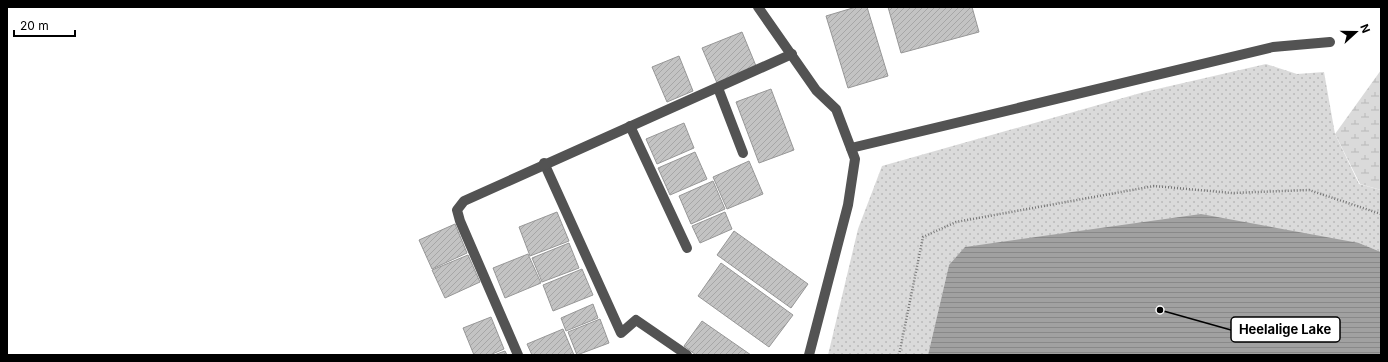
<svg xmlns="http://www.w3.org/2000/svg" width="1388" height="362" font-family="Inter,sans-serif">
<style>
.wetland{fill:url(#wetland-marsh)}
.park{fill:url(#park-dots)}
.water{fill:url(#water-rules)}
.building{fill:url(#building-hatch);stroke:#979797}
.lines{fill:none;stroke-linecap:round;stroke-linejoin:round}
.path{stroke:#757575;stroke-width:2.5;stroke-dasharray:1 2;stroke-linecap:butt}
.minor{stroke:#535353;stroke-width:10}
.leader{fill:none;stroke:#000;stroke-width:1.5}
.callout-dot{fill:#000;stroke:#fff;stroke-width:1.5}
.callout{fill:#fff;stroke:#000;stroke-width:1.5}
.callout-label{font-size:13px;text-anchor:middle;font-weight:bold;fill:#000}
</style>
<defs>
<pattern id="wetland-marsh" width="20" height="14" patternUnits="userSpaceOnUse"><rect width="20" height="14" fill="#dadada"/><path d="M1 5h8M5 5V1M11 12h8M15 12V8" fill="none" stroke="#b9b9b9"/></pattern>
<pattern id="park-dots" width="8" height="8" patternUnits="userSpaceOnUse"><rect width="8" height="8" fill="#dadada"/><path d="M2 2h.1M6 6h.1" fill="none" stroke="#b9b9b9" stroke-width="1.8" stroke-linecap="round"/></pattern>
<pattern id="water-rules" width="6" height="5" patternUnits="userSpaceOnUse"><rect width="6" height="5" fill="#a1a1a1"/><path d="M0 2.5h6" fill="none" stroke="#898989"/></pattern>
<pattern id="building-hatch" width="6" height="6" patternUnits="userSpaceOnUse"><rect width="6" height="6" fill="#c3c3c3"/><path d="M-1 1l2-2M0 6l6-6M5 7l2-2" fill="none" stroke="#a6a6a6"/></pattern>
</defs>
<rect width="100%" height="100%" fill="#fff"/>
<polygon class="wetland" points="1381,70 1381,190 1360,184 1335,134"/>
<polygon class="park" points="1266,64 1297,74 1324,72 1335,134 1359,184 1381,190 1381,252 1359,243 949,265 928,355 828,355 858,229 882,166 1144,92"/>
<polygon class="water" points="1201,214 1359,243 1381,252 1381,355 928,355 949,265 965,247"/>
<g class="building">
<polygon points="856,7 867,7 888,76 848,88 826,16"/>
<polygon points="888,7 972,7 979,32 901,53"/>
<polygon points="742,32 756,66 717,83 702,48"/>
<polygon points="679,56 693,91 667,102 652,67"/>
<polygon points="771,89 794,150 759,163 736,102"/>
<polygon points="684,123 694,148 657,164 646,139"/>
<polygon points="695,152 707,179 670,195 658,168"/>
<polygon points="749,161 763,194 727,209 713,177"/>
<polygon points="713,181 725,209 691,224 679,196"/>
<polygon points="557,212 569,241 530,256 519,227"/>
<polygon points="725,212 732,229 700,243 692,226"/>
<polygon points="455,224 467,253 432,269 419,240"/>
<polygon points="734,231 808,284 791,308 717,255"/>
<polygon points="569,243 579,268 542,282 532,258"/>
<polygon points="528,254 541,283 505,298 493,268"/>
<polygon points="468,255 480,282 445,298 432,270"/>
<polygon points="721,263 793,315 769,347 698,296"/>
<polygon points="582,269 593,295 553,311 543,285"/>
<polygon points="593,304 598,318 566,331 561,318"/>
<polygon points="491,317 504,349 490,355 474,355 463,328"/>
<polygon points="600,319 609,343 577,355 568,332"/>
<polygon points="702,321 751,355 696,355 684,346"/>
<polygon points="563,329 574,355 532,355 527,344"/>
<polygon points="505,351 507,355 494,355"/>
</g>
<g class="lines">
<polyline class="path" points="899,355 923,237 956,222 1154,186 1232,193 1309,190 1381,214"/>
<g class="minor">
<polyline points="758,7 816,90 836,109 855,159 848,205 809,355"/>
<polyline points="718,88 743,153"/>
<polyline points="630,126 687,248"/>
<polyline points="851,148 1273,47 1330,42"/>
<polyline points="544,163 621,333 636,320 687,355"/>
<polyline points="518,355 460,221 457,210 464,201 792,54"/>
</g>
</g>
<path class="leader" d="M1160 310L1231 330"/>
<circle class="callout-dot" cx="1160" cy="310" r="4"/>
<rect class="callout" x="1231" y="317" width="109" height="25" rx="4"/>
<g class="callout-label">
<text x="1285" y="334">Heelalige Lake</text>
</g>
<rect width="1388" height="362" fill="none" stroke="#000000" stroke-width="16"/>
<g transform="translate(1356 32) rotate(69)" stroke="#ffffff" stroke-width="3" paint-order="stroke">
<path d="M0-3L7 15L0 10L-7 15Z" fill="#000000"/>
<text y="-6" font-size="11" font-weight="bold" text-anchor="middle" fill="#000000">N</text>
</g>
<path d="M14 30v6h61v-6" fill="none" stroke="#000000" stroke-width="2"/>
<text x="20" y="30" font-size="12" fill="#000000" stroke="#ffffff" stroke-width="3" paint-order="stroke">20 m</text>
</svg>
